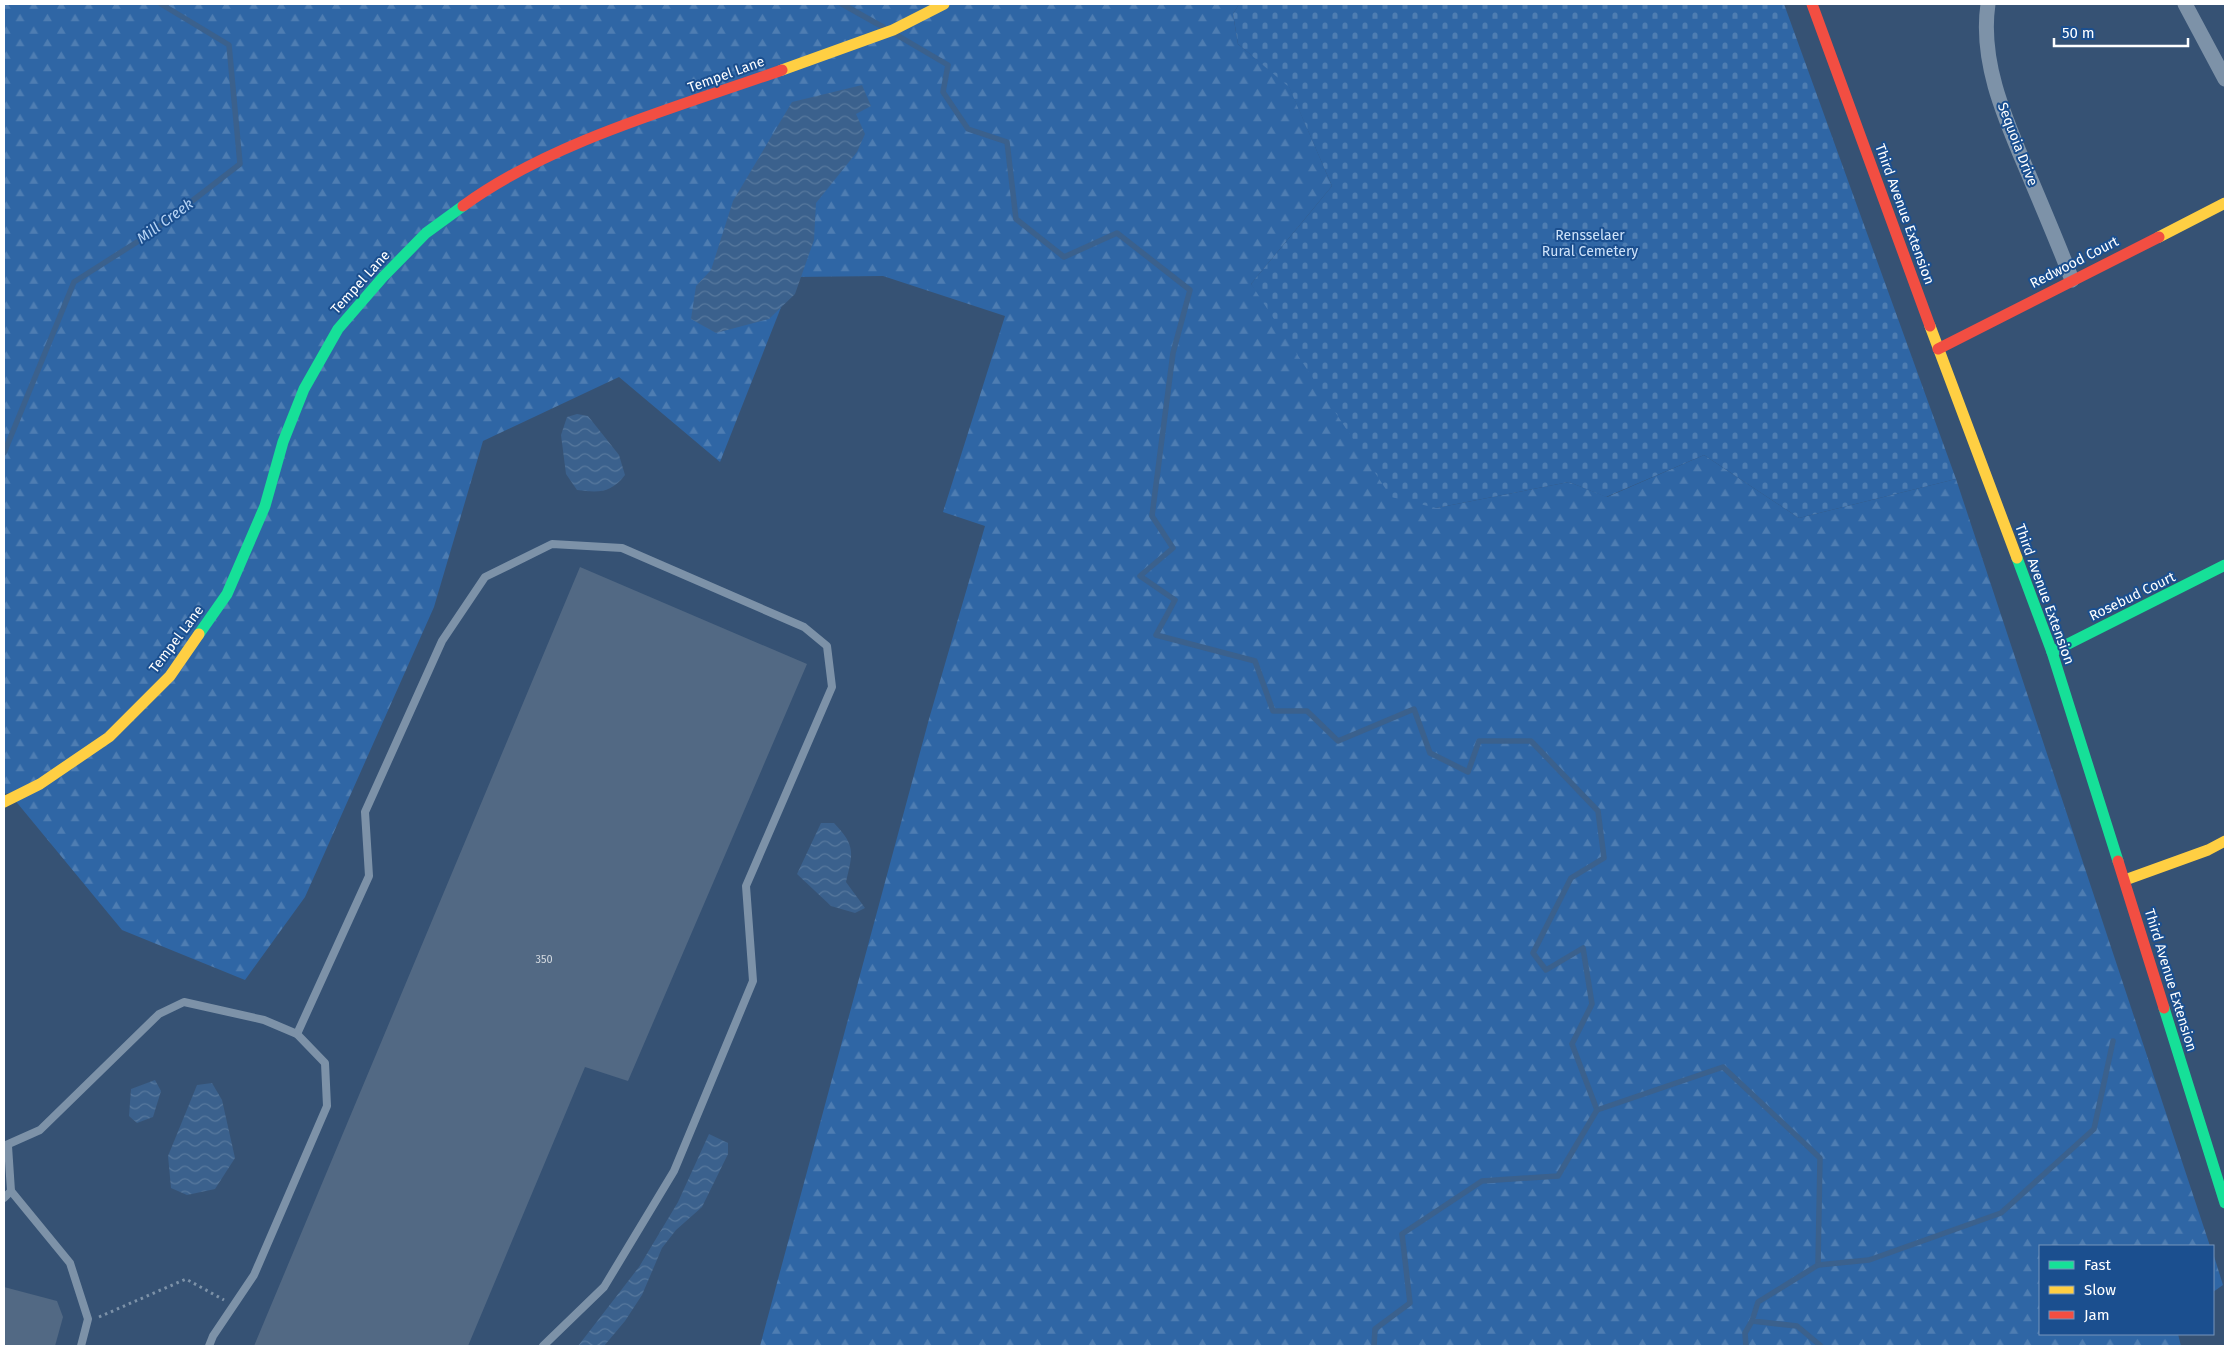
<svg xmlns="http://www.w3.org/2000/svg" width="2229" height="1350" font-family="'Fira Sans',sans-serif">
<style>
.forest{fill:url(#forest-firs)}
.cemetery{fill:url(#cemetery-stones)}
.water{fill:url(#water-waves)}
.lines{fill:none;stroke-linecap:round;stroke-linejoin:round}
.stream{stroke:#3b618d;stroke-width:5.5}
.building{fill:#526984}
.path{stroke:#7d92a8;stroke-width:3;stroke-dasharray:2.5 4;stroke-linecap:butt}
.lane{stroke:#7d92a8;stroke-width:8}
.street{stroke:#7d92a8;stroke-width:15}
.fast{stroke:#16e098;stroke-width:11}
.slow{stroke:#ffcf43;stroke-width:11}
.jam{stroke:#f24e42;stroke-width:11}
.labels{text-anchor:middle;stroke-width:4;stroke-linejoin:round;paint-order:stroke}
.number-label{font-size:11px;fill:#d4dae0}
.street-label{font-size:14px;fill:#fff;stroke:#1b4f8f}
.park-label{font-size:14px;fill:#cfe3fa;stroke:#1b4f8f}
.water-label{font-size:15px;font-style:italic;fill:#b5d3f5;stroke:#1b4f8f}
</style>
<defs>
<pattern id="forest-firs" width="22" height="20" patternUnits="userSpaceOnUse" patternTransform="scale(1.25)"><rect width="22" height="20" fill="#2f66a5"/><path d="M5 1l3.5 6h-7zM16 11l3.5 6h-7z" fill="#4e7db2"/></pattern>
<pattern id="cemetery-stones" width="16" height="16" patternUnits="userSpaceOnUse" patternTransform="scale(1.25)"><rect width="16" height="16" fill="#2f66a5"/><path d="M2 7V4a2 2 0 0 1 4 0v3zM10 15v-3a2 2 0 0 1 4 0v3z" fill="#4e7db2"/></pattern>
<pattern id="water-waves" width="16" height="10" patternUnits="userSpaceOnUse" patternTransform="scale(1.25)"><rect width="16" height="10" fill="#3b618d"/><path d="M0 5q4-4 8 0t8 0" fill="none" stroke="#58799e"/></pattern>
</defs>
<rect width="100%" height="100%" fill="#365274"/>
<g class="forest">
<polygon points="4,4 1239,4 1233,14 1238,44 1289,86 1332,186 1251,284 1436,508 1569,482 1607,497 1704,455 1799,518 1956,479 2210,1246 2040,1246 2040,1334 2178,1334 2181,1346 760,1346 929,719 985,526 943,512 1005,316 883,276 793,277 720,462 619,377 483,441 434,607 305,897 245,980 122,930 9,793 4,794"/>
<polygon points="2213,1253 2223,1285 2213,1292"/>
</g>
<polygon class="cemetery" points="1239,4 1784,4 1956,479 1799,518 1704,455 1606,497 1569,482 1436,508 1391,497 1251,284 1332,186 1289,87 1238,44 1233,14"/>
<g class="water">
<polygon points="862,85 871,106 856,114 865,134 857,152 816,203 814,240 795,294 769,319 716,333 691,319 696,286 711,270 733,201 792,102"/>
<path d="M577,414L588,416L619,455L625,475C611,493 599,493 577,490L566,474L561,435L567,417Z"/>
<path d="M821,823H834C856,846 853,853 846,882L865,908L855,913L831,906L797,874Z"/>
<polygon points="155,1080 161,1091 153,1117 137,1123 129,1116 131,1089"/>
<polygon points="212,1083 222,1100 235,1158 215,1189 187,1195 171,1188 168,1156 197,1085"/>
<polygon points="709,1134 728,1143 728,1154 702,1207 676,1230 662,1248 642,1295 625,1321 604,1346 578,1346 639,1267 678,1202"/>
</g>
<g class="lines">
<g class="stream">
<polyline points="842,4 883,27"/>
<polyline points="895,34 948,65 943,92 968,129 1007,142 1016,219 1064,257 1117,233 1190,290 1173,353 1152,516 1173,548 1140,576 1175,600 1156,635 1255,661 1273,711 1307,711 1338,741 1414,709 1430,753 1468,772 1479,741 1531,741 1598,811 1604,858 1571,878 1533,953 1546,970 1583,948 1592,1004 1572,1044 1597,1110 1723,1067 1820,1158 1818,1265 1758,1302 1752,1321 1797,1326 1821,1346"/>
<polyline points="4,453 74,282 148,235 240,164 229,45 161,4"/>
<polyline points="1818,1265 1869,1260 2001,1213 2094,1129 2113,1041"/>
<polyline points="1374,1346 1375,1329 1410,1303 1402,1234 1482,1181 1558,1176 1597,1110"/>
<polyline points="1746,1346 1745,1333 1752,1321"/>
</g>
</g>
<g class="building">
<polygon points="580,567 807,664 628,1081 585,1067 468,1346 254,1346"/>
<polygon points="4,1287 57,1301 63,1317 55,1346 4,1346"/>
</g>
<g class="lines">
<polyline class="path" points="99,1317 186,1279 224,1300"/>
<g class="lane">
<polyline points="297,1034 369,876 365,812 442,641 485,577 552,544 622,548 804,627 827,646 832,687 746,886 753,981 674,1171 604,1287 543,1346"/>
<polyline points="4,1146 40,1130 159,1014 184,1002 264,1020 297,1034 325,1063 327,1106 254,1275 213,1336 209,1346"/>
<polyline points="11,1191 70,1263 88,1319 81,1346"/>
<polyline points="4,1198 11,1191 8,1146"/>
</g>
<g class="street">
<path d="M1988,4C1979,65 2008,125 2031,180C2045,213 2059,246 2072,280"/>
<polyline points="2185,4 2225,79"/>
</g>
<g class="fast">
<polyline points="2017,558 2052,652 2118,861"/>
<polyline points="199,634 227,594 265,506 283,442 304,389 338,329 383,277 426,233 463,206"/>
<polyline points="2052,652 2225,565"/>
<polyline points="2164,1008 2225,1203"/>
</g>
<g class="slow">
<polyline points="782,70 893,30 944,4"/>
<polyline points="2159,237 2225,203"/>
<polyline points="1930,326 2017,558"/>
<polyline points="4,802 40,784 109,737 170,676 199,634"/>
<polyline points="2125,880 2208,850 2225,841"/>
</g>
<g class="jam">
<polyline points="1812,4 1930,326"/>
<path d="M463,206C552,141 678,107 782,70"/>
<polyline points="1938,349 2159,237"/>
<polyline points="2118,861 2164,1008"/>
</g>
</g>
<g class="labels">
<g class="number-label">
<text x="544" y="963">350</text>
</g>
<g class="street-label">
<text transform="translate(726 74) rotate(-20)" y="5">Tempel Lane</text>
<text transform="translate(2018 144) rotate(69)" y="5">Sequoia Drive</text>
<text transform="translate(1905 214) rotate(70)" y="5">Third Avenue Extension</text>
<text transform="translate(2074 262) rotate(-27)" y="5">Redwood Court</text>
<text transform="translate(360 282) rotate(-48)" y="5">Tempel Lane</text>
<text transform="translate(2045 594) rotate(70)" y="5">Third Avenue Extension</text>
<text transform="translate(2132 596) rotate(-26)" y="5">Rosebud Court</text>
<text transform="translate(176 639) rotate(-53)" y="5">Tempel Lane</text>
<text transform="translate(2171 980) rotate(73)" y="5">Third Avenue Extension</text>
</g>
<g class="park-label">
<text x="1590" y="240">Rensselaer<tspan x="1590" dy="16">Rural Cemetery</tspan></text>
</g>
<g class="water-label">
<text transform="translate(165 221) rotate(-36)" y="5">Mill Creek</text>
</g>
</g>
<rect width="2229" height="1350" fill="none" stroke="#ffffff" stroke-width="10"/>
<rect x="2039" y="1245" width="175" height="90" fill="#1b4f8f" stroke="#7695bc"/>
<rect x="2049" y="1261" width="25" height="8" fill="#16e098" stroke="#7695bc"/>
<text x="2084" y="1270" font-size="15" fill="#ffffff">Fast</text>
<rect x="2049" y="1286" width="25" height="8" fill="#ffcf43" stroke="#7695bc"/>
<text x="2084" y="1295" font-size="15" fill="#ffffff">Slow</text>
<rect x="2049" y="1311" width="25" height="8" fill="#f24e42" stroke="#7695bc"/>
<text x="2084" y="1320" font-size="15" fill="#ffffff">Jam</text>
<path d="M2054 38v8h134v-8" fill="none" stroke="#ffffff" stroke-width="2.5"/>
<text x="2062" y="38" font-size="15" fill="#ffffff" stroke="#1b4f8f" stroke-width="4" paint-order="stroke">50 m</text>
</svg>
